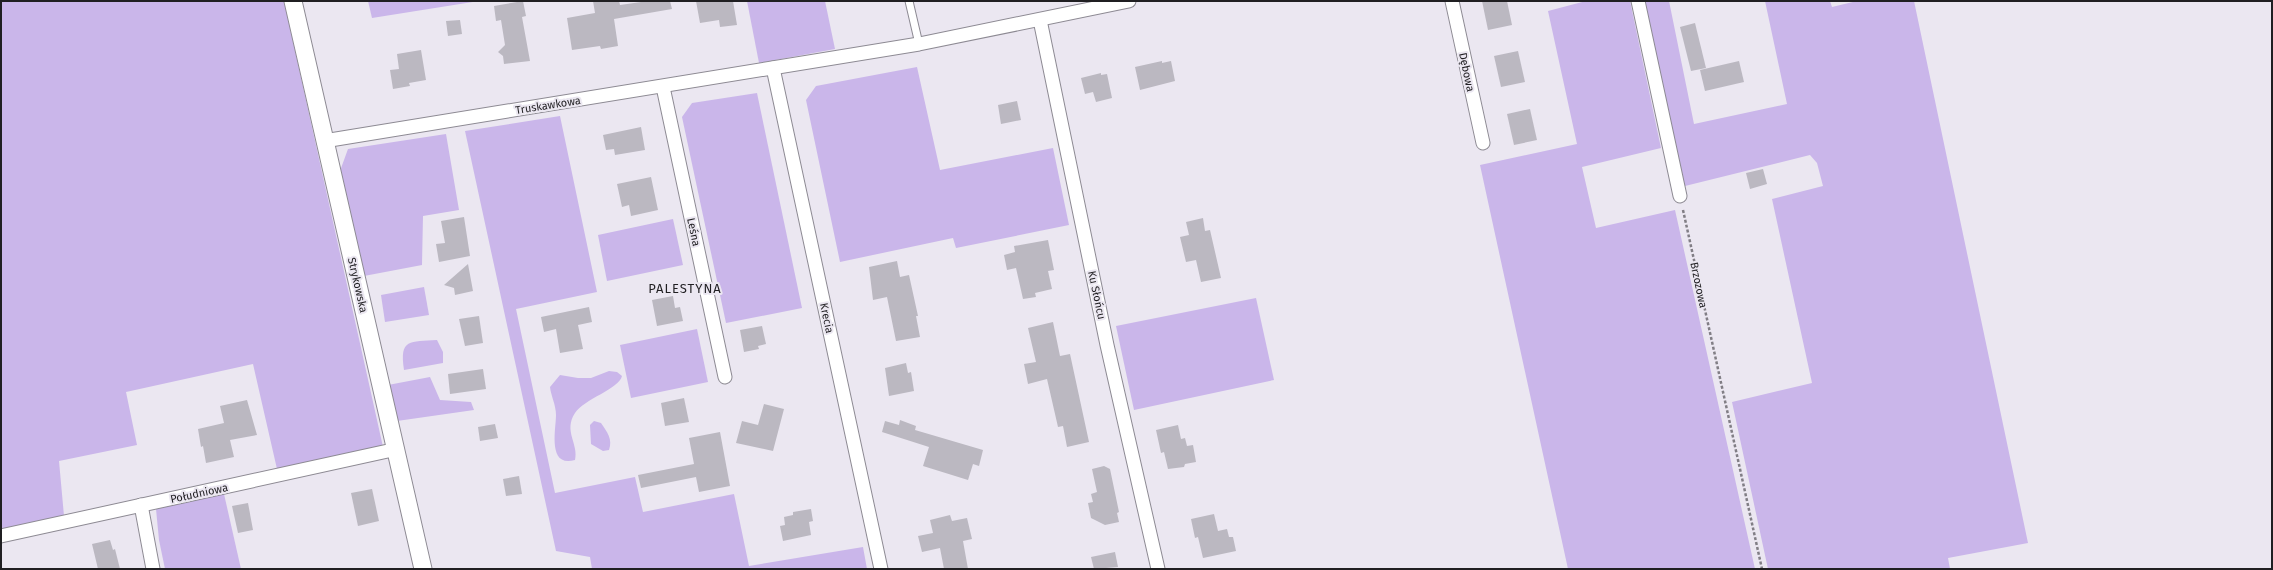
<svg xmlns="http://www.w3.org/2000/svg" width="2273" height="570" font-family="'Fira Sans',sans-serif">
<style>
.green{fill:#cab6ea}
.building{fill:#bbb8c1}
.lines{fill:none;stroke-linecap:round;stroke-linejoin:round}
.service-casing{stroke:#8d8a93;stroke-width:9}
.minor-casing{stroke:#8d8a93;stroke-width:15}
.tertiary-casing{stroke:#8d8a93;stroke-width:19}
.path{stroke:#817e85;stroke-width:2.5;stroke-dasharray:3 2;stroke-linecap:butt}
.service{stroke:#fff;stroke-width:7}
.minor{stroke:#fff;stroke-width:13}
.tertiary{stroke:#fff;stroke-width:17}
.labels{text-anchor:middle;stroke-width:4;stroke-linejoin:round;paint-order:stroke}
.street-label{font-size:11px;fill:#201f22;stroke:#ebe7f1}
.quarter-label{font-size:13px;letter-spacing:1px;fill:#201f22;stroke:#ebe7f1}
</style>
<rect width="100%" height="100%" fill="#ebe7f1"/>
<g class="green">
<polygon points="1,1 284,1 383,447 277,469 253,364 126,392 137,445 59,461 64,516 1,530"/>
<polygon points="368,1 479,1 372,18"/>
<polygon points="747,1 825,1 835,49 759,63"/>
<polygon points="1586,1 1630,1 1661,148 1582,167 1596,228 1675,210 1755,569 1568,569 1480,165 1577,144 1548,11"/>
<polygon points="1644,1 1669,1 1694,124 1787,104 1765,1 1830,1 1832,7 1857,1 1914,1 2028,543 1948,558 1950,569 1768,569 1732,402 1812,383 1772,199 1823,186 1817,163 1810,155 1685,186"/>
<polygon points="917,67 940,170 1053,148 1069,225 956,248 953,238 840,262 806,100 816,86"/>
<polygon points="757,93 802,308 726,323 682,117 692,103"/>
<polygon points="560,116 597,292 516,309 555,493 635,477 643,512 734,494 749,566 863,547 867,569 592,569 590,557 556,551 465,131"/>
<polygon points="446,134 459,210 423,216 422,265 364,276 340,171 348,149"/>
<polygon points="673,219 683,265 607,281 598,235"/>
<polygon points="424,287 429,315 385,322 381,295"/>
<polygon points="1256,298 1274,380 1134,410 1116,326"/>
<polygon points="697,329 708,382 631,398 620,345"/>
<path d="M437,340L443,352V363L404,370C399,338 410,342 437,340Z"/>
<path d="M609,371L617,372L622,376C619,389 584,399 575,413C563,431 579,444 575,460C547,468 556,429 556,415C556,405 551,396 550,387L560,375L578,378H591Z"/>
<polygon points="430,377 440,400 471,402 474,410 397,421 388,385"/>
<path d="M594,421L601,423C607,432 613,439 609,450L603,451L591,444L590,425Z"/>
<polygon points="224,494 241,569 165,569 159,540 156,509"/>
</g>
<g class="building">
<polygon points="523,1 526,16 522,17 530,61 504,64 503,56 498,52 505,45 501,20 496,21 494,6"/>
<polygon points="593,1 619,1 620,5 648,1 670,1 672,9 614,19 618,46 601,49 600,46 572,50 567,18 595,13"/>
<polygon points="696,1 733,1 737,25 720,27 719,20 700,23"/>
<polygon points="1482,1 1507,1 1512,25 1488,30"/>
<polygon points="460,20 462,34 448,36 446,21"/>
<polygon points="1695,23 1706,68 1691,71 1680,27"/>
<polygon points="421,50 426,80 409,83 410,86 393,89 390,70 399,69 397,54"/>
<polygon points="1518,51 1525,82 1501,87 1494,56"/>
<polygon points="1162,61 1162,63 1171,61 1175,81 1140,90 1135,67"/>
<polygon points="1739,61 1744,82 1705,91 1700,70"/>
<polygon points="1101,73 1101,75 1107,74 1112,98 1096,102 1093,92 1085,94 1081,78"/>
<polygon points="1017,101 1021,120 1001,124 998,105"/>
<polygon points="1530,109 1537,140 1514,145 1507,114"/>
<polygon points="641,127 645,150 615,155 614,149 606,150 603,135"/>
<polygon points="1763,169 1767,184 1750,189 1746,173"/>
<polygon points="651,177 658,210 631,216 629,205 622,207 617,184"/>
<polygon points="464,217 470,256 439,262 436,244 445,243 441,221"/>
<polygon points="1203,218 1205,231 1210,230 1221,278 1201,282 1196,260 1186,262 1180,237 1189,235 1186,222"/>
<polygon points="1048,240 1054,270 1048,271 1052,289 1035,293 1036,297 1023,299 1016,268 1007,270 1004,255 1015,252 1014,246"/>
<polygon points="897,261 900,277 909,275 918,316 916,316 920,337 896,341 887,297 873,300 869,267"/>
<polygon points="468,264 473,291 455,295 454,288 444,285"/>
<polygon points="673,296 675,308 680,307 683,321 657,326 652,300"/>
<polygon points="589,307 592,322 578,325 583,349 560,353 556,329 544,332 541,317"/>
<polygon points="479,316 483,343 465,346 459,319"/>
<polygon points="1053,322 1060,356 1070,354 1089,442 1067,447 1063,426 1058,427 1047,379 1028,384 1024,364 1036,362 1028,328"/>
<polygon points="762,326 766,344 758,346 759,349 744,352 740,330"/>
<polygon points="906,363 908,373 911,372 914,391 889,396 885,368"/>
<polygon points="483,369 486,389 450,394 448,374"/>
<polygon points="684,398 689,422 665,426 661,403"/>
<polygon points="247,400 257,435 230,440 234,457 206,463 203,446 201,447 198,429 224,423 220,406"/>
<polygon points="764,404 784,409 773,451 736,443 742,421 758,425"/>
<polygon points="900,420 916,426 915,430 983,450 979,466 973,464 968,480 923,466 929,447 882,432 885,421 899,425"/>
<polygon points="495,424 498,438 480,441 478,427"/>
<polygon points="1178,425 1181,439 1185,438 1187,446 1193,445 1196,462 1185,464 1184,467 1168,469 1164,452 1161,453 1156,430"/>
<polygon points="720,432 730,486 699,492 696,477 641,488 638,475 694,464 689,438"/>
<polygon points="1104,466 1110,469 1119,512 1117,513 1119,522 1105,525 1091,518 1088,503 1093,502 1091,494 1097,492 1092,469"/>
<polygon points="519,476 522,494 506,496 503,479"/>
<polygon points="372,489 379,521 358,526 351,493"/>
<polygon points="248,503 253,530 238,533 232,506"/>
<polygon points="811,509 813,521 809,522 811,535 783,541 780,526 785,525 784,517 793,515 793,512"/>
<polygon points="1214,514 1218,531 1227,529 1229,537 1233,537 1236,551 1203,558 1198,537 1195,538 1191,519"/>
<polygon points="950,515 952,521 967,518 972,539 963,541 968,569 944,569 940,548 922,552 918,536 933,533 930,520"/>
<polygon points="110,540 113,550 115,549 120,569 98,569 92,544"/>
<polygon points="1115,552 1118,567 1094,569 1091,557"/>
</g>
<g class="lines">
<defs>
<polyline id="service" points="909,1 919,44"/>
<g id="minor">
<polyline points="1452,1 1483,143"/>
<polyline points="1638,1 1680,196"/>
<polyline points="1040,20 1107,345 1158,569"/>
<polyline points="773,68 881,569"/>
<polyline points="663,87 725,377"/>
<polyline points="324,141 919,44 1129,1"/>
<polyline points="141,505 153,569"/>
<polyline points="1,536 397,449"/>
</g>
<polyline id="tertiary" points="293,1 423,569"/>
</defs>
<use href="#service" class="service-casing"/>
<use href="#minor" class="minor-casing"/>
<use href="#tertiary" class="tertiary-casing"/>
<polyline class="path" points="1683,210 1762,569"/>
<use href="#service" class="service"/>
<use href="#minor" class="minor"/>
<use href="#tertiary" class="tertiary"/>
</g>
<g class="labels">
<g class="street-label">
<text transform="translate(1467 72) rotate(78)" y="4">Dębowa</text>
<text transform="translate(548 105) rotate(-9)" y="4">Truskawkowa</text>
<text transform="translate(694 232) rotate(78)" y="4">Leśna</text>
<text transform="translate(358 285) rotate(77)" y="4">Strykowska</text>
<text transform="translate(1699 285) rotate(78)" y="4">Brzozowa</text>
<text transform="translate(1097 295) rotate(78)" y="4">Ku Słońcu</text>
<text transform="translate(827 318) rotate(78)" y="4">Krecia</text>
<text transform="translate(199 493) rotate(-12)" y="4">Południowa</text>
</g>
<g class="quarter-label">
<text x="685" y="293">PALESTYNA</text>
</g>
</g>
<rect width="2273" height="570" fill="none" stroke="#201f22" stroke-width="4"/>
</svg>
